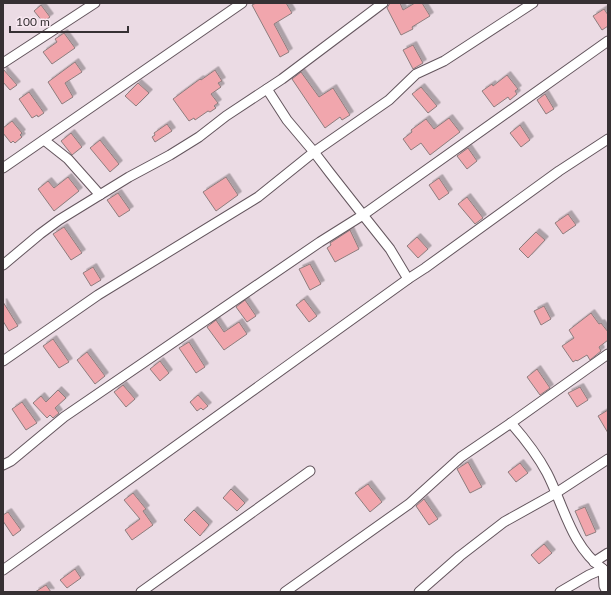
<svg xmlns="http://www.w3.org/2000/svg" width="611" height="595" font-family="Lato,sans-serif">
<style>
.building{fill:#f1a6ad;stroke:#8e7d7e;filter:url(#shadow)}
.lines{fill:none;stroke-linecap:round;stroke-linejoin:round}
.minor-casing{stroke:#64565e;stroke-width:11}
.minor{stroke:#fff;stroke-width:9}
</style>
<defs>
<filter id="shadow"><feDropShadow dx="3.5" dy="-3.5" stdDeviation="0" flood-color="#0004"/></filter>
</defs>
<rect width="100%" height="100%" fill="#ebdbe4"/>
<g class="building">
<polygon points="256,3 286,3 292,13 274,24 289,52 280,57 252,5"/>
<polygon points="390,3 400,3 403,10 415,3 422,3 430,16 412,27 413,29 401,35 387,8"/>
<polygon points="41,5 50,17 43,22 34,11"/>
<polygon points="604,9 608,15 608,26 602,30 593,16"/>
<polygon points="64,33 75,48 52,64 43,52 57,42 55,39"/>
<polygon points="413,45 423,63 413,69 403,50"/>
<polygon points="75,62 82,72 65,83 73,97 62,104 48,82"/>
<polygon points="3,69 17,85 10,90 3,82"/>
<polygon points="215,70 222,81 218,83 221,87 211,94 218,103 214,106 216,108 210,112 208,111 195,120 194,118 189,121 173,99 200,79 201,80"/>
<polygon points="301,72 319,97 333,88 350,115 342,120 340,117 325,128 292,79"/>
<polygon points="507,75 518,89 515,91 517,94 510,100 508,97 494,107 482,91 492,84 493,86"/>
<polygon points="138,83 149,93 136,106 125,96"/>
<polygon points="421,87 437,106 428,113 412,94"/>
<polygon points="29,92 44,113 38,117 37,115 32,118 19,99"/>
<polygon points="545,94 554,109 546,114 537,100"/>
<polygon points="449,118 460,132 430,155 421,143 411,150 403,139 412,132 411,130 426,119 434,129"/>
<polygon points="12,121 22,133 20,135 22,137 15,143 13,141 11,143 3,133 3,128"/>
<polygon points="167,124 172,131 155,142 152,137 155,135 154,133"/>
<polygon points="520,125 530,140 521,147 510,133"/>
<polygon points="71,133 82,147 72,155 61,141"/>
<polygon points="100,140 119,164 110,172 90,148"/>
<polygon points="468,148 477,161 467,169 457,156"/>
<polygon points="68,177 79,191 54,211 38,189 48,181 54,188"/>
<polygon points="226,177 238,195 216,211 203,192"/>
<polygon points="439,178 449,193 439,200 429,185"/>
<polygon points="118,193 130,210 119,217 107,200"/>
<polygon points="467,197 483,218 475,224 458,204"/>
<polygon points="568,214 576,225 563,234 555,223"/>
<polygon points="64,227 82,253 71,260 53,234"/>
<polygon points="350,230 359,249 335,262 327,248 331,245 330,243"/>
<polygon points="536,232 545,240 528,258 519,249"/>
<polygon points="417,237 428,249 418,258 407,246"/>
<polygon points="310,264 321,284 310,290 299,269"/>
<polygon points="93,267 101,280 91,286 83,273"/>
<polygon points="304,299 317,316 309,322 296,305"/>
<polygon points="245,300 256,316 247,322 236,307"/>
<polygon points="3,302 18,326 9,331 3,321"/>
<polygon points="544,306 551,319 541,325 534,311"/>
<polygon points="591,313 599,324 601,323 608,332 608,340 599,347 601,351 590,360 587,355 577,361 576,360 573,362 562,346 574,338 569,330"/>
<polygon points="216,320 224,332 239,322 247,334 224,350 207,327"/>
<polygon points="53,339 69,362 59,368 43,346"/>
<polygon points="189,342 205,367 196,373 179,348"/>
<polygon points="87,352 105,376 95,384 77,360"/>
<polygon points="160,361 169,373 160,381 150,369"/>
<polygon points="537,369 550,388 540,395 527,377"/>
<polygon points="123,385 135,399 126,407 114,392"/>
<polygon points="580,387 588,400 577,407 568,393"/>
<polygon points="58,390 66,398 55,408 59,413 53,418 50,415 47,418 33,403 41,396 46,402"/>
<polygon points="198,395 208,406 203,410 201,408 197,411 190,402"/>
<polygon points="22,402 37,423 26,430 12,409"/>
<polygon points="608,410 608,433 598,416"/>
<polygon points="468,462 482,487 470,493 457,469"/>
<polygon points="520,463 528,473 516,482 508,472"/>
<polygon points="368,484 382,502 370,512 355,493"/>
<polygon points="231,489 245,503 237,511 223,498"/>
<polygon points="133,493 146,509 143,511 153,525 132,540 125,530 140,519 124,500"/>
<polygon points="424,499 438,519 429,525 416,506"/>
<polygon points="585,507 596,532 586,536 575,511"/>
<polygon points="194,510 209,525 200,536 184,520"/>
<polygon points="8,512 21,530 13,536 3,521 3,515"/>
<polygon points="544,544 552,553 539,564 531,555"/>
<polygon points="75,569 81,578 67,588 60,580"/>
<polygon points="46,585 51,592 35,592"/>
</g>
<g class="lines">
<defs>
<g id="minor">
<polyline points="3,63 95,3"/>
<polyline points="44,140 68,159 100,195"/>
<polyline points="3,168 242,3"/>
<polyline points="3,265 40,234 59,220 129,177 170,155 199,137 226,116 282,79 383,3"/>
<polyline points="408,279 390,249 363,215 608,41"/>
<polyline points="3,361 98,295 258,197 314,152 389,100 416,74 444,61 533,3"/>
<polyline points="3,465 11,461 64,417 320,242 363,215 330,173 314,152 287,120 267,89"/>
<polyline points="594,562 608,553"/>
<polyline points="3,570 408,279 425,268 559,171 608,139"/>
<polyline points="141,592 310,471"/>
<polyline points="285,592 409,504 461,457 511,423"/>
<polyline points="419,592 460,556 504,522 556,493 608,459"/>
<polyline points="560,592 589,575 603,569"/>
<path d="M607,592L604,586L603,569C571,546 564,506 547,473C537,454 525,439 511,423L608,354"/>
</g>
</defs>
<use href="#minor" class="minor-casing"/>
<use href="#minor" class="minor"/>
</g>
<rect width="611" height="595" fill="none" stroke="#363033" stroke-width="8"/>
<path d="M10 26v6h118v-6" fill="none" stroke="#363033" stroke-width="2"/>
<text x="16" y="26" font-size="12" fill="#363033" stroke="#f8e8f1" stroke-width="3" paint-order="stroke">100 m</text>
</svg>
